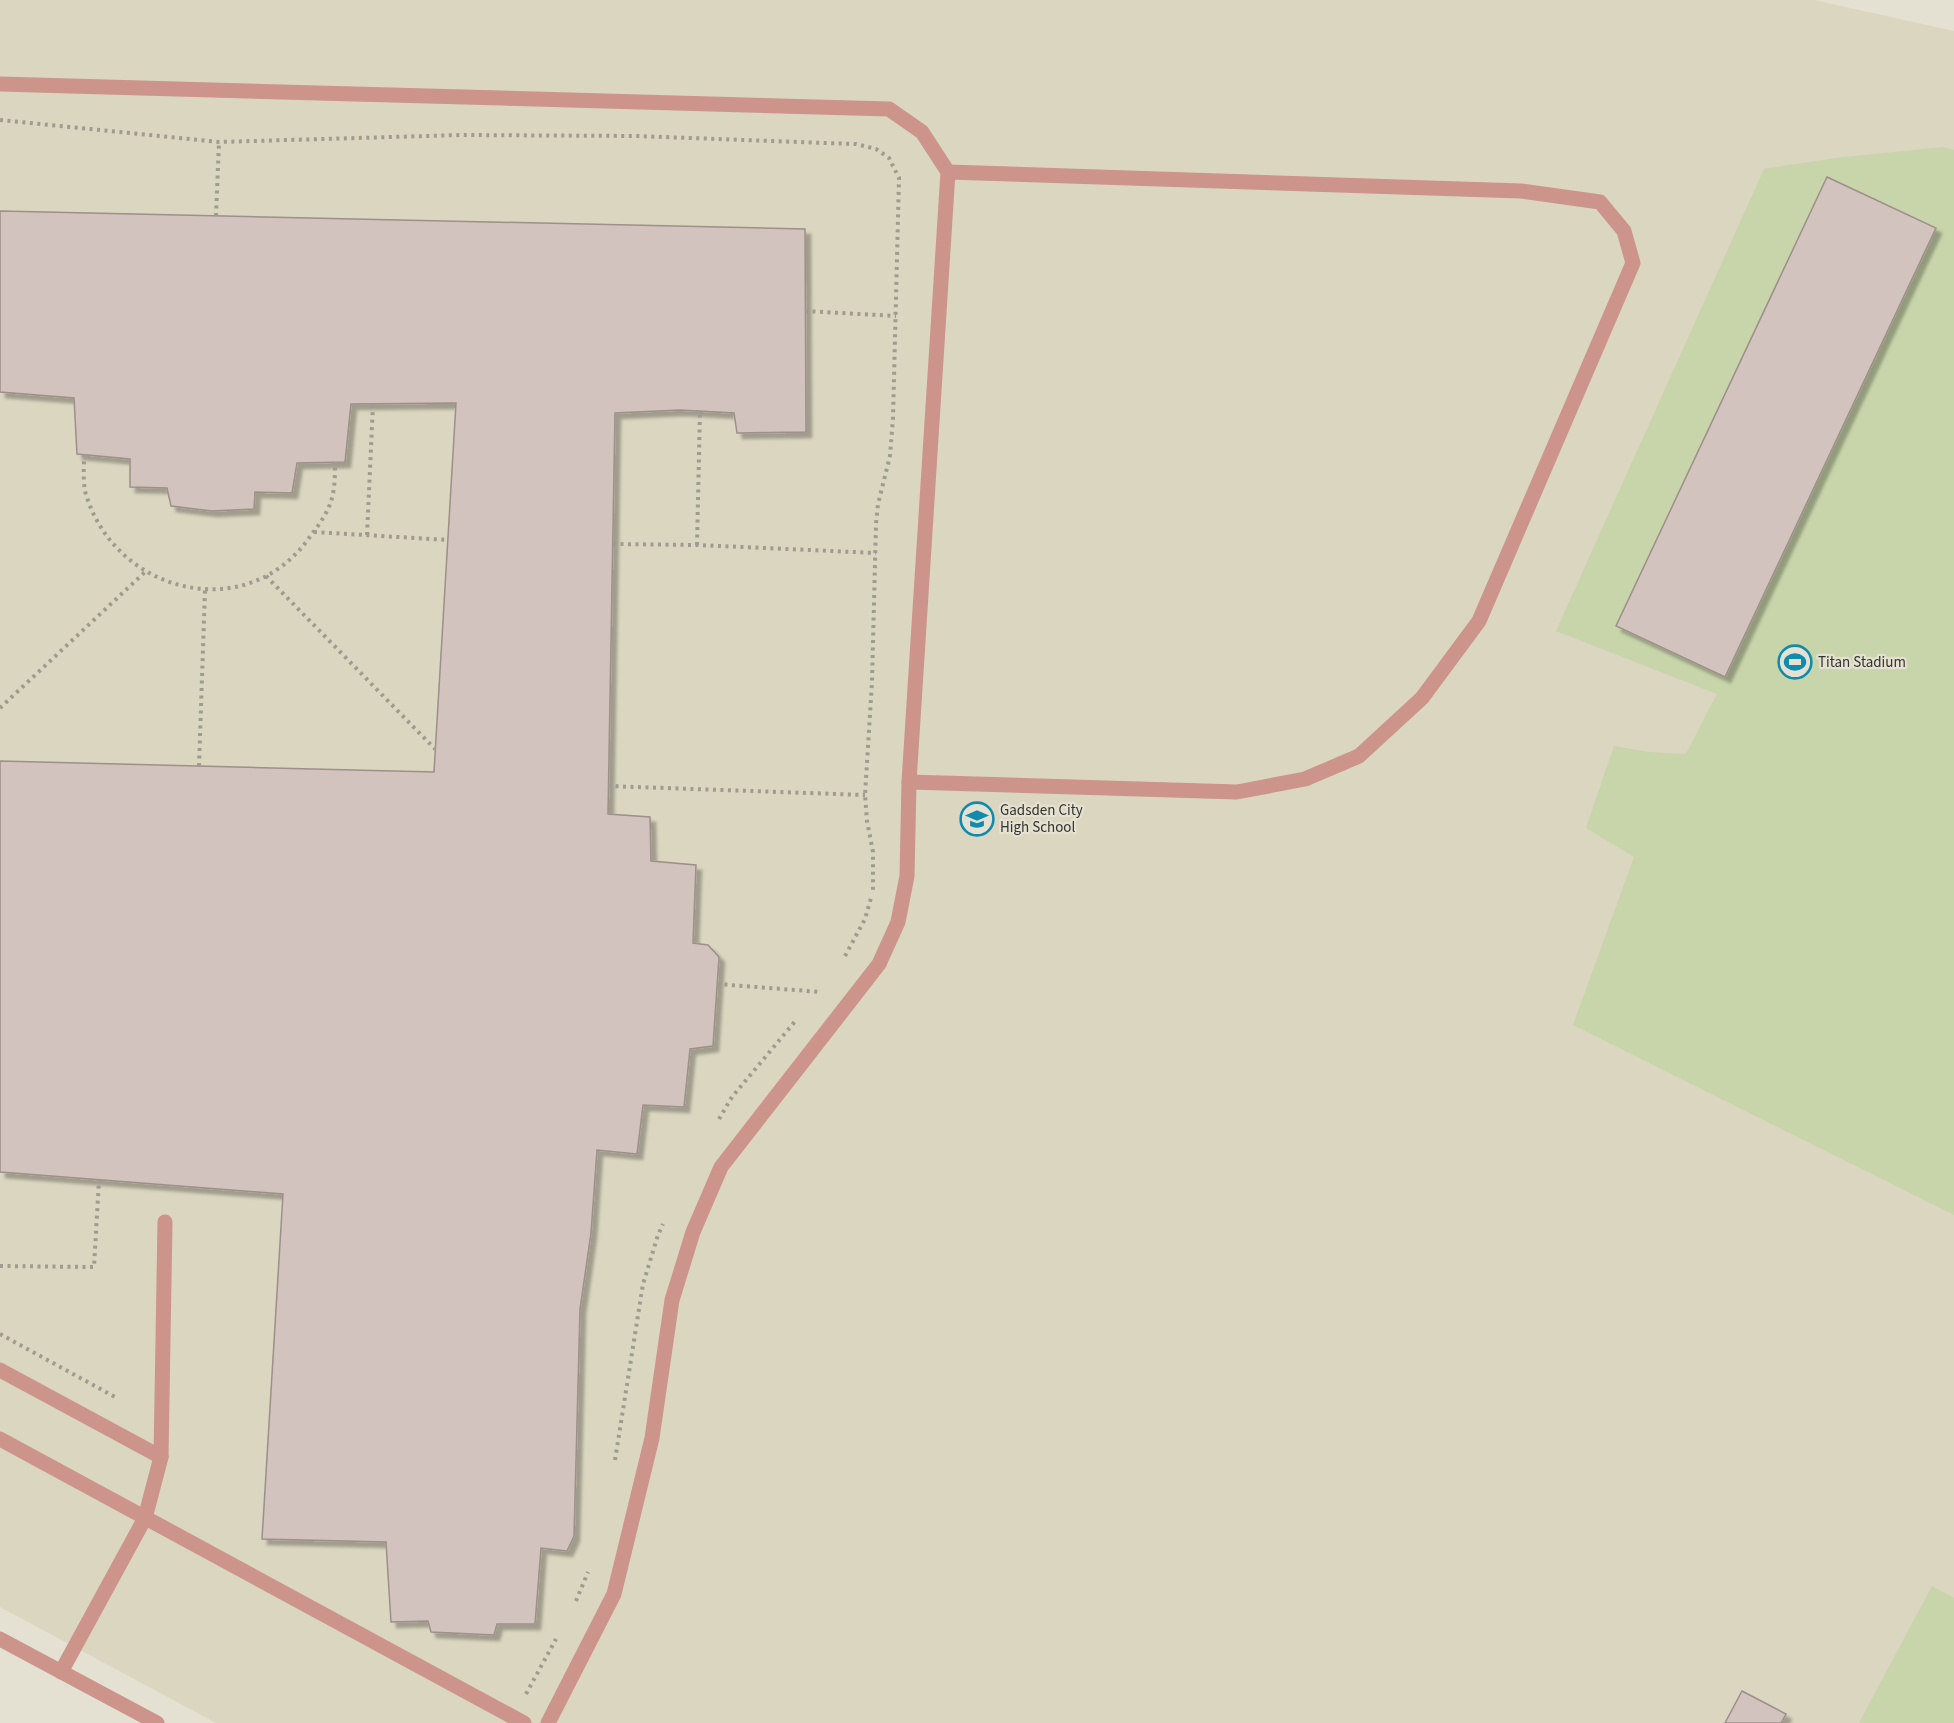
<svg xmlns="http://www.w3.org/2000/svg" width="1954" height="1723" font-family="'Source Sans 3',sans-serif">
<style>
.built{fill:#dad6c0}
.green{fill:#c8d4aa}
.building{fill:#d3c3be;stroke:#9d8f89;stroke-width:1.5;filter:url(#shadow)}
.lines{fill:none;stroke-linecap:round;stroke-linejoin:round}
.path{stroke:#9e9c91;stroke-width:4;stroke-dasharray:3 4.5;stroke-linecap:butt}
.minor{stroke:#cc948a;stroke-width:15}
.labels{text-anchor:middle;stroke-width:4.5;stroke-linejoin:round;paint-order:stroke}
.poi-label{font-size:15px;fill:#34332d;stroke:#e4e1d2;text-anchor:start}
</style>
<defs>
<filter id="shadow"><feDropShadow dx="5.5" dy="5.5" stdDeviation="1.5" flood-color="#0004"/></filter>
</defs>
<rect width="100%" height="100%" fill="#e4e1d2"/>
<polygon class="built" points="0,0 1814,0 1954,31 1954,1723 216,1723 0,1607"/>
<g class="green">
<polygon points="1943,147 1954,150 1954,1215 1573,1025 1634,857 1586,828 1614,746 1649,752 1686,754 1717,694 1556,631 1764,169 1836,158"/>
<polygon points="1932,1586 1954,1598 1954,1723 1859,1723"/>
</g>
<g class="building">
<polygon points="1827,177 1936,228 1725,677 1616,626"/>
<polygon points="0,211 805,229 806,432 737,433 734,413 680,410 615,413 608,814 650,817 651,861 696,865 693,943 708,945 719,957 713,1046 690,1049 684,1107 643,1105 637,1154 597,1150 591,1233 580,1309 574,1536 567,1551 541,1548 535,1624 497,1624 494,1635 431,1632 428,1621 391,1622 386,1542 262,1539 283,1194 0,1172 0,761 434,772 456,403 351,404 345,462 297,463 292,493 255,492 254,509 212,511 171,506 167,488 130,487 130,459 77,454 74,398 0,392"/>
<polygon points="1742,1691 1786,1714 1781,1723 1725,1723"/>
</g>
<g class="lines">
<g class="path">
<polyline points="0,120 219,142 461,135 636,136 825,143 856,144 876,149 889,158 899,178 893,418 890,456 878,504 876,524 872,682 865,795 867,821 873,852 873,890"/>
<polyline points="216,216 219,142"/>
<polyline points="805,311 896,316"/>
<path d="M84,454C84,466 83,480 85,491C113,593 246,627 309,538C318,526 328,513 332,498C335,487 335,474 335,462"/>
<polyline points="314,532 448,540"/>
<polyline points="367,535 373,404"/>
<polyline points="613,544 697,545 876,553"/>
<polyline points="697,545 700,411"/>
<polyline points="266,576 435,749"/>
<polyline points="0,708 145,572"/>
<polyline points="199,766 205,590"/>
<polyline points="608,786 865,795"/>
<polyline points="845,956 865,919 871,898"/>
<polyline points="717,984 821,992"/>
<polyline points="719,1119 732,1097 797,1019"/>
<polyline points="0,1266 94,1267 99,1180"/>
<polyline points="0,1334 115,1397"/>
<polyline points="615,1460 643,1284 658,1235 663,1224"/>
<polyline points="576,1601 588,1572"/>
<polyline points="526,1694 556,1639"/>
</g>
<g class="minor">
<polyline points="0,84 889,109 922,132 948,172 909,782 907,876 898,922 879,964 721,1167 693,1232 672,1300 652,1438 614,1594 548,1723"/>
<polyline points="909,782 1237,792 1305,779 1359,756 1422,698 1479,621 1633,263 1624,231 1600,202 1521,191 948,172"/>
<polyline points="0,1370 161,1457 145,1518 61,1672"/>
<polyline points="0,1439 524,1723"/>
<polyline points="161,1457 165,1222"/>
<polyline points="0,1639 157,1723"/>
</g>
</g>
<defs>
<symbol id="stadium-ring" viewBox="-11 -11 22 22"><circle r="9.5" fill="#e4e1d2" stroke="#108bad" stroke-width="1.5"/><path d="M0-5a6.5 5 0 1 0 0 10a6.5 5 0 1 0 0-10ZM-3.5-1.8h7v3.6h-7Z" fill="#108bad"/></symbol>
<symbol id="school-ring" viewBox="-11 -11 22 22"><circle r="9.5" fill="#e4e1d2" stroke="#108bad" stroke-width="1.5"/><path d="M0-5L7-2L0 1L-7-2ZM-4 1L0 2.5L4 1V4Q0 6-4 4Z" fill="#108bad"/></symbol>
</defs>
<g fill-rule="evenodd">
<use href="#stadium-ring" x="1776" y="643" width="38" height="38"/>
<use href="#school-ring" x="958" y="800" width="38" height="38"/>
</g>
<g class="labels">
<g class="poi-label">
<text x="1818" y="667">Titan Stadium</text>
<text x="1000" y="815">Gadsden City<tspan x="1000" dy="17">High School</tspan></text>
</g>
</g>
</svg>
